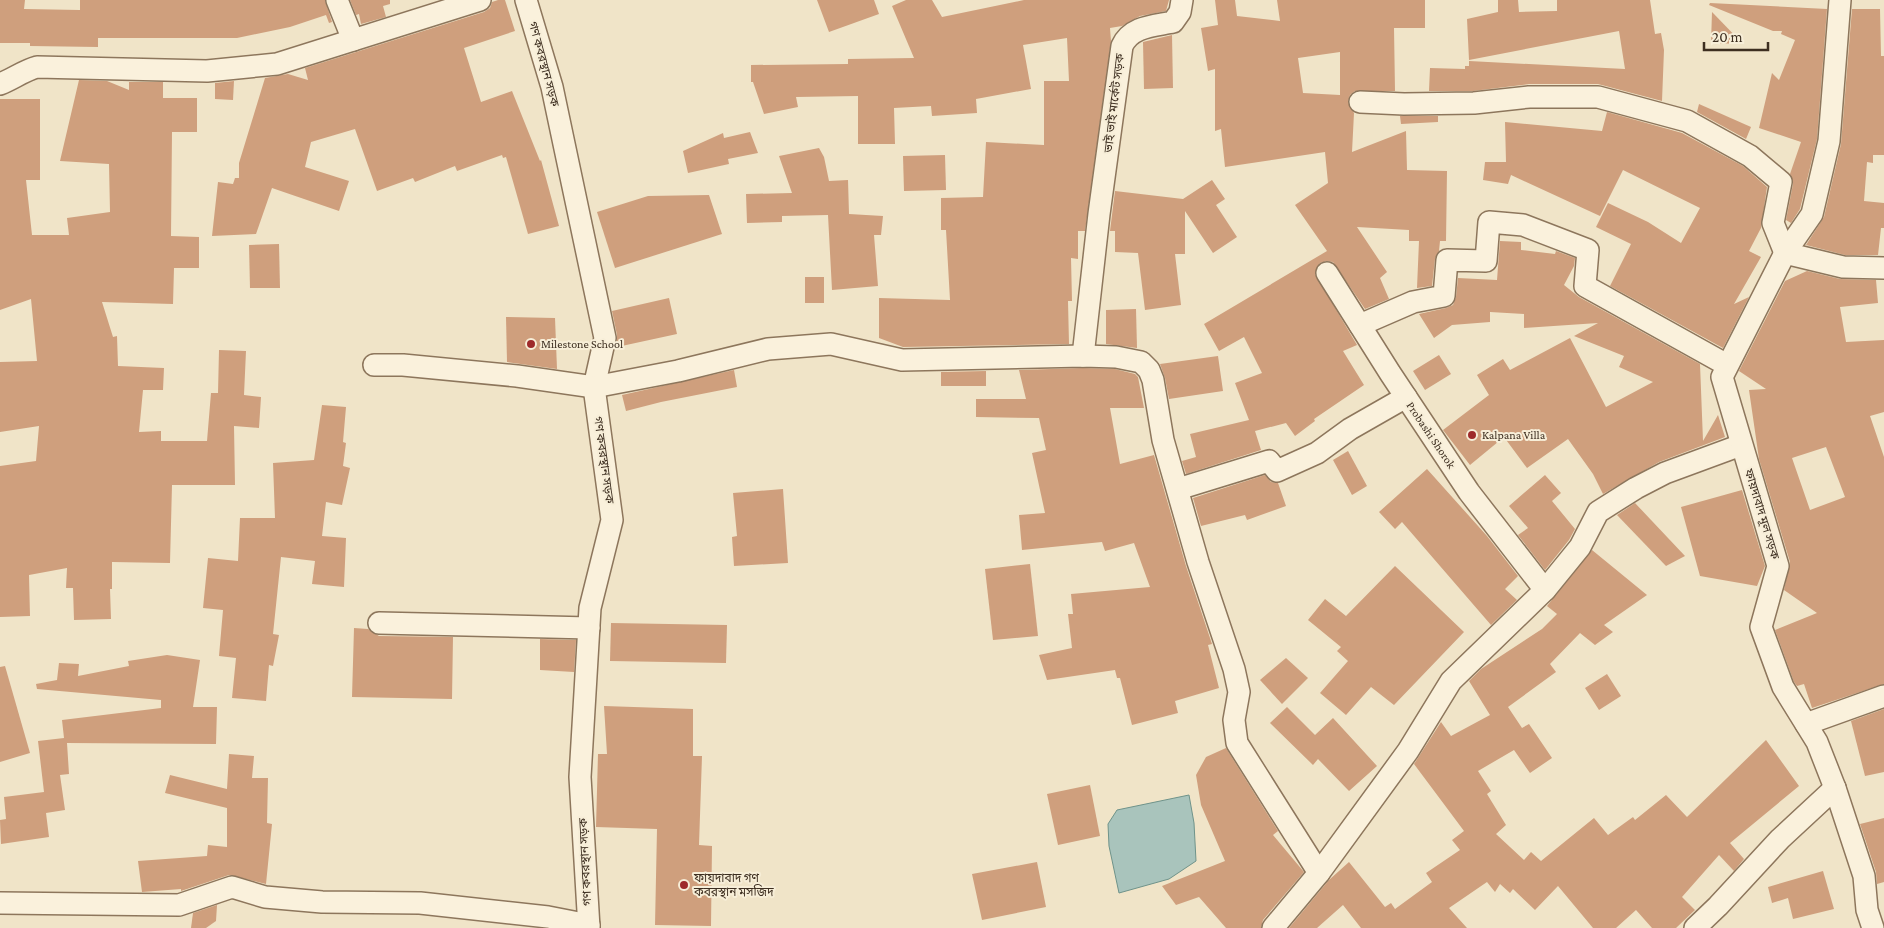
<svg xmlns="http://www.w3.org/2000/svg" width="1884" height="928" font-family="'Crimson Pro','Noto Sans Bengali',serif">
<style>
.water{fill:#a9c4bc;stroke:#6f938a}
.building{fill:#cf9f7d;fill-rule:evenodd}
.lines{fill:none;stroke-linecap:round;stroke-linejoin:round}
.minor-casing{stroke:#8d765c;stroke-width:24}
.minor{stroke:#faf1dc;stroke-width:21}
.poi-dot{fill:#9e2a2b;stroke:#f7eed8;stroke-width:2}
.labels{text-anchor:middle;stroke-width:4;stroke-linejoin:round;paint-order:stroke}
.street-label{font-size:12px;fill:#3d2e20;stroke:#f7eed8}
.poi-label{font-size:12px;fill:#3d2e20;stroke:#f7eed8;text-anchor:start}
</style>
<rect width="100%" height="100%" fill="#f0e4c8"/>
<polygon class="water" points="1189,795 1194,823 1196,861 1169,879 1119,893 1109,846 1108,824 1117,810"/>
<g class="building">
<polygon points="0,0 25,0 24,9 80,10 80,0 325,0 332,22 329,23 326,15 290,27 237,38 98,38 98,47 30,46 30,43 0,43"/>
<polygon points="350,0 390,0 390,4 383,6 386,17 361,24 359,14 356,15"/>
<polygon points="498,0 505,0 515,31 464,48 481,102 512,91 540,161 541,160 559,226 528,234 506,157 503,158 502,155 457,171 455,166 415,182 413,178 377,191 355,129 311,142 305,167 349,181 339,211 272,188 256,234 212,236 218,182 233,184 235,178 239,178 239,163 265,78 288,74 308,80 305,68 484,12 490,8 492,2"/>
<polygon points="817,0 874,0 879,14 829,32"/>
<polygon points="906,0 932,0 942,17 1024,0 1169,0 1166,11 1140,16 1122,26 1110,28 1111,41 1085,231 1078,231 1078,259 1071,258 1072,301 1068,301 1069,344 903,347 879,338 879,298 950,300 946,230 941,230 941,198 983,197 986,142 1044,145 1044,81 1069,81 1067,38 1023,45 1031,89 976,99 977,113 932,116 931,106 894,108 895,144 858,144 858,96 796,97 798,107 764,114 753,82 751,82 751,65 848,64 848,59 914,58 892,6"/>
<path d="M1215,0H1235L1237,16L1280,21L1277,0H1425V28H1394L1395,91H1355L1350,95L1348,102L1354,113L1352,152L1406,131L1407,170L1447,171L1446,241H1440L1439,251L1435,259L1432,286L1417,288L1419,241H1409V230L1357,227L1387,272L1380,278L1389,299L1365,309L1333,262L1327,261L1320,263L1315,274L1357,345L1343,351L1364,385L1314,419L1315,421L1295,436L1286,423L1255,431L1261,450L1186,474L1182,461L1196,457L1190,434L1249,420L1235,383L1262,373L1244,337L1219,351L1204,324L1327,251L1295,205L1328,183L1325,152L1225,167L1221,129L1215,131V69L1208,71L1201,28L1218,25ZM1340,52V95L1303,93L1298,58Z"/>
<polygon points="1498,0 1518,0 1519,12 1557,11 1557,0 1650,0 1655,34 1661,33 1664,50 1662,101 1598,84 1529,84 1473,91 1429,91 1430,68 1465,69 1465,66 1469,66 1469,61 1625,69 1619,31 1469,60 1467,19 1498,12"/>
<polygon points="1710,3 1827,9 1817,139 1800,209 1791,223 1786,220 1793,184 1790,174 1801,142 1759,128 1772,73 1779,80 1795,40 1781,34 1782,31 1773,31 1709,5"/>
<polygon points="1852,9 1880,9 1881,56 1884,56 1884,155 1873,155 1873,163 1867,162 1864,201 1884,203 1884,228 1881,228 1878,255 1845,255 1806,245 1824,217 1841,144"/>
<polygon points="1712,12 1743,44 1711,43"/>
<polygon points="1172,35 1173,88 1144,89 1143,42"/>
<polygon points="79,80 107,81 129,90 129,82 163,82 163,98 197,98 197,132 172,132 171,236 199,237 199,268 174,268 173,304 102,302 113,337 117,336 118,366 164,368 163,390 143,390 139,432 161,431 161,441 207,441 211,393 218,393 219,350 246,351 244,395 261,397 259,428 234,426 235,485 172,485 170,563 112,562 112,589 110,589 111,619 74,620 73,588 66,588 67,568 29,575 30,616 0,617 0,466 36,461 39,426 0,432 0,362 37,361 31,299 0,310 0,99 40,99 40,180 26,180 32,235 69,235 67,218 110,212 109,164 60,161"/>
<polygon points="234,81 233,100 215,99 215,83"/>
<polygon points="1699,104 1751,127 1746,139 1697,112"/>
<polygon points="1607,112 1682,133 1743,166 1767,187 1761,228 1749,251 1761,257 1734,304 1749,297 1723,348 1610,286 1631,244 1596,227 1608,203 1648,222 1681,243 1700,208 1623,170 1600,216 1511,175 1508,184 1483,180 1485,162 1506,162 1505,122 1602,131"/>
<polygon points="1400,116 1438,116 1438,122 1401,124"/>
<polygon points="750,132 758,153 728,159 729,164 688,173 683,151 723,133 724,138"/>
<polygon points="819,148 824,157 829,181 848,180 849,214 883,216 881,235 874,235 878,286 832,290 828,215 782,216 782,222 747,223 746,194 792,193 779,156"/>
<polygon points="945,155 946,190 904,191 903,156"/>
<polygon points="1212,180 1225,199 1216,205 1237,237 1213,253 1185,211 1185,254 1175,254 1181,305 1145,310 1138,253 1115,252 1115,231 1110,231 1115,191 1183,199"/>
<polygon points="709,195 722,234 615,268 597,212 648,196"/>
<polygon points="1500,241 1521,242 1521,250 1555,254 1556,251 1575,258 1574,266 1564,285 1579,297 1700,364 1703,441 1718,415 1725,437 1659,462 1603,494 1593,474 1568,439 1527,468 1504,437 1470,465 1443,430 1489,395 1477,375 1503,359 1510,370 1570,338 1606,407 1653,382 1619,367 1624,356 1574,336 1598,323 1524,328 1524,314 1490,312 1490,322 1452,325 1434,338 1419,314 1446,308 1453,305 1456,297 1458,278 1497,280"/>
<polygon points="279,244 280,288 250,288 249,245"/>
<path d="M1807,271L1840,279L1876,280L1878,303L1840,307L1846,342L1884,340V412L1870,416L1884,457V684L1812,708L1804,684L1797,686L1794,682L1775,630L1817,613L1784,590L1790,562L1759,459L1749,390L1766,389L1739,371L1785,281ZM1826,447L1845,497L1810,510L1792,458Z"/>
<rect x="805" y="277" width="19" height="26"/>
<polygon points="669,298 677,334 617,347 617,335 612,311"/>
<polygon points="1136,309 1137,348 1106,344 1106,310"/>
<polygon points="506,317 555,318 557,369 507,362"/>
<polygon points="1439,355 1451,374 1425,390 1413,371"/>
<polygon points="1218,356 1223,391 1169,399 1165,378 1160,364"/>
<polygon points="1083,368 1115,369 1135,374 1138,377 1144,408 1110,408 1120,464 1154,455 1186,566 1212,644 1208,645 1219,688 1175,701 1178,713 1132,725 1120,678 1117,678 1115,670 1047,680 1039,655 1072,648 1068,614 1073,614 1071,594 1150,587 1134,543 1105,551 1102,542 1022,550 1019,515 1045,513 1032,453 1046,450 1039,418 976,417 976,399 1026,399 1019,370"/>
<polygon points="734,370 737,387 661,402 626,411 622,395"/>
<polygon points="986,371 986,386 941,386 941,372"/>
<polygon points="322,405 346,407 343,442 346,443 343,466 350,468 342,505 326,502 322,536 346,538 344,587 312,584 315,561 281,557 273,634 279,635 273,666 269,665 266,701 232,698 236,658 219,656 223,610 203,608 208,558 238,561 240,518 275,518 273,463 314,460"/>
<polygon points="1348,451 1367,486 1352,495 1333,460"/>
<polygon points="1427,469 1487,536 1518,576 1505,589 1517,600 1491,625 1402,522 1395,529 1379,512"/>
<polygon points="1265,475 1271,482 1278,483 1286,506 1247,520 1245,515 1201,526 1193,498"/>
<polygon points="1545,475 1561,493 1552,501 1575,529 1569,540 1545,570 1518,535 1528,528 1509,506"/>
<polygon points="783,489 788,563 734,566 732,537 737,536 733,493"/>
<polygon points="1742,490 1765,566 1757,586 1700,576 1681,507"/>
<polygon points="1635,503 1685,556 1666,566 1617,515"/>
<polygon points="1592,550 1647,595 1604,625 1613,632 1595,645 1580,633 1550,664 1556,672 1508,707 1522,728 1529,724 1552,758 1530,773 1514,750 1478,771 1491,791 1487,794 1506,825 1496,834 1524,860 1531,852 1541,861 1594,818 1608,835 1633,817 1635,820 1666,795 1687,817 1766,740 1799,786 1730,843 1744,859 1734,871 1719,855 1682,897 1695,910 1676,928 1652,928 1636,910 1616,928 1593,928 1558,886 1535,910 1513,889 1510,893 1500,884 1495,892 1487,882 1449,908 1467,928 1361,928 1343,905 1317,928 1289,928 1329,880 1349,862 1385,907 1391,903 1395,909 1432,882 1426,873 1460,850 1452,840 1464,831 1414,764 1441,722 1451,736 1490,715 1469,681 1481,669 1542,629 1557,614 1547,606"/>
<polygon points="1030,564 1038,636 993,640 985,569"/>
<polygon points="1395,566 1464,632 1394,705 1371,687 1346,715 1320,693 1348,661 1337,651 1341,647 1308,620 1325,599 1346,616"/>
<polygon points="611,623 727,625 726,663 610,661"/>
<polygon points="354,628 368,629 379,636 453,637 452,699 352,697"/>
<polygon points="540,639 576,640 574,672 540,670"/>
<polygon points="167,655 200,660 193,707 217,707 216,744 67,743 69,774 60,775 65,810 46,813 49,837 1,844 0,820 6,819 4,797 44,792 38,741 64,738 62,720 161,708 161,700 37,689 36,684 57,680 59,663 79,664 78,676 129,666 128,661"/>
<polygon points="1286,658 1308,678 1282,704 1260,680"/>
<polygon points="5,666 30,753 0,762 0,667"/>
<polygon points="1607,674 1621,696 1599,710 1585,688"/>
<polygon points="604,706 693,709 693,756 702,756 699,845 712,846 711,926 655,925 657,829 596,827 598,754 607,754"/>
<polygon points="1287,707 1315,735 1333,718 1377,766 1349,791 1318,759 1313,765 1270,723"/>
<polygon points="1884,709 1884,772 1865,776 1851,721"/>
<polygon points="1226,748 1278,831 1273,835 1304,872 1263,920 1261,928 1226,928 1199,897 1176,905 1162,886 1225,861 1201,805 1196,775 1206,757"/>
<polygon points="229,754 254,756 252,778 268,778 267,823 272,824 266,884 229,875 181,891 181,889 142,892 138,861 207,856 208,845 227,847 227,808 165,793 170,775 227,789"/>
<polygon points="1090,785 1100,836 1058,845 1047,794"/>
<polygon points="1884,818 1884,882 1877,884 1876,872 1860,824"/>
<polygon points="1037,862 1046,907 982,920 972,874"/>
<polygon points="1823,871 1834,909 1793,919 1788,898 1772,903 1768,887"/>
<polygon points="217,905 216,921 206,928 191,928 193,913"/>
</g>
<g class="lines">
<defs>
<g id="minor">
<polyline points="337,0 353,40"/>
<polyline points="526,0 552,87 605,338 594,387 612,520 590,608 580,777 589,928"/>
<path d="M0,84C13,79 23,71 37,67L207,71L277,64L480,0"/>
<polyline points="1360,102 1404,104 1474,103 1529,97 1598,97 1687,121 1750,156 1781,182 1773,223 1785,253"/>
<polyline points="1785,253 1812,214 1829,141 1840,0"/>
<polyline points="1327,273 1390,373 1469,492 1545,590"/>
<polyline points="1360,325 1413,302 1444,296 1447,260 1486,261 1489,222 1523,225 1588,250 1585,286 1727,365"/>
<path d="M1083,356L1099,214L1122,46C1131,26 1154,26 1173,22L1180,12L1182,0"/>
<polyline points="374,365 403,365 517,376 594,387 678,371 768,349 831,344 902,360 1083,356 1116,357 1141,362 1149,370 1153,380 1163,440 1198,562 1234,669 1239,692 1234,720 1237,743 1319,873"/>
<polyline points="1178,489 1269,461 1277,471 1317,453 1350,429 1406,397"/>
<polyline points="379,623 589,628"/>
<polyline points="1806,724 1884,696"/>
<polyline points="0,903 179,905 232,887 265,897 322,902 420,903 548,917 589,925"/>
<polyline points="1273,928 1319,873 1408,751 1451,681 1545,590 1580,547 1598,512 1636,488 1665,473 1741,445"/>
<polyline points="1695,928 1718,906 1780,839 1835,788"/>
<polyline points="1873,928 1867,910 1864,876 1835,788 1817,742 1783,687 1761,627 1778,566 1722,377 1785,253 1843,267 1884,268"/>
</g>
</defs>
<use href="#minor" class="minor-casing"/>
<use href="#minor" class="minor"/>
</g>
<g class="poi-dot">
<circle cx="531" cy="344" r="5"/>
<circle cx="1472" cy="435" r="5"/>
<circle cx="684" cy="885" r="5"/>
</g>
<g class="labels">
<g class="street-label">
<text transform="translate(544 64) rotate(75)" y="4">গণ কবরস্থান সড়ক</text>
<text transform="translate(1114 103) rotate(-83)" y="4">ভাই ভাই মার্কেট সড়ক</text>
<text transform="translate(1431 435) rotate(56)" y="4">Probashi Shorok</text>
<text transform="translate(604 460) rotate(82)" y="4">গণ কবরস্থান সড়ক</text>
<text transform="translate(1762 514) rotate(73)" y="4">ফায়দাবাদ মূল সড়ক</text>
<text transform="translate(585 862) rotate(-93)" y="4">গণ কবরস্থান সড়ক</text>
</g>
<g class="poi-label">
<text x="541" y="348">Milestone School</text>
<text x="1482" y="439">Kalpana Villa</text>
<text x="694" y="882">ফায়দাবাদ গণ<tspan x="694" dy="14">কবরস্থান মসজিদ</tspan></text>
</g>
</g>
<path d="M1704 42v8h64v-8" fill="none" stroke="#3d2e20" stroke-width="2.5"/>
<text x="1712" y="42" font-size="15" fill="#3d2e20" stroke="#f7eed8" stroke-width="4" paint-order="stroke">20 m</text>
</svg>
